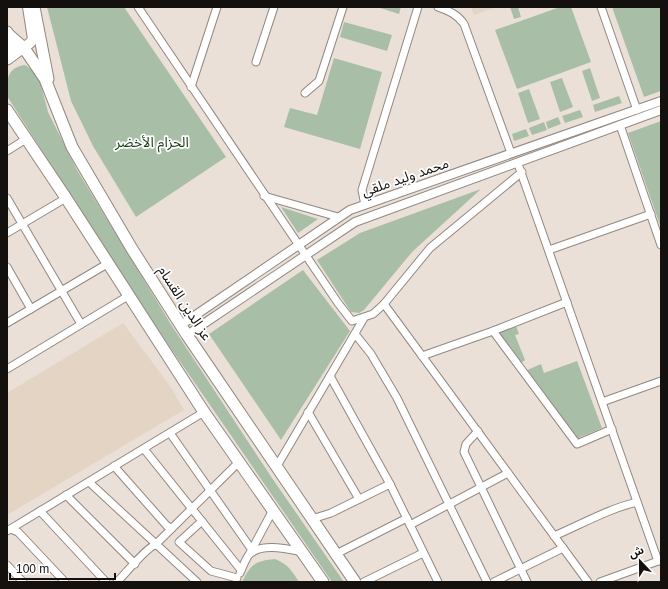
<svg xmlns="http://www.w3.org/2000/svg" width="668" height="589" font-family="Helvetica,'Noto Sans Arabic',sans-serif">
<style>
.built{fill:#e4d4c4}
.green{fill:#a9bea7}
.lines{fill:none;stroke-linecap:round;stroke-linejoin:round}
.minor-casing{stroke:#92887f;stroke-width:9}
.tertiary-casing{stroke:#92887f;stroke-width:10}
.primary-casing{stroke:#92887f;stroke-width:12}
.trunk-casing{stroke:#92887f;stroke-width:13}
.minor{stroke:#fff;stroke-width:7}
.tertiary{stroke:#fff;stroke-width:8}
.primary{stroke:#fff;stroke-width:10}
.trunk{stroke:#fff;stroke-width:11}
.labels{text-anchor:middle;stroke-width:3.5;stroke-linejoin:round;paint-order:stroke}
.park-label{font-size:14px;fill:#193a15;stroke:#fff}
.street-label{font-size:14px;fill:#14100d;stroke:#fff}
</style>
<rect width="100%" height="100%" fill="#ebe0d7"/>
<g class="built">
<polygon points="471,7 496,7 474,15"/>
<polygon points="123,323 170,386 184,410 7,515 7,393"/>
</g>
<g class="green">
<polygon points="47,7 124,7 226,157 136,217 93,146 71,101"/>
<polygon points="377,7 401,7 399,14"/>
<polygon points="510,7 518,7 521,17 514,19"/>
<polygon points="560,7 571,7 591,62 517,89 495,30"/>
<polygon points="612,7 661,7 661,91 644,97"/>
<polygon points="344,22 392,35 387,51 340,37"/>
<polygon points="334,58 382,72 360,149 284,127 290,108 317,115"/>
<path d="M25,65L38,74L48,112L77,170L172,326L272,478L344,582H332L132,292L7,96C7,80 6,68 25,65Z"/>
<polygon points="590,68 600,98 592,101 582,71"/>
<polygon points="562,78 573,107 560,112 550,82"/>
<polygon points="529,89 540,119 528,123 518,93"/>
<polygon points="619,96 622,103 595,112 593,105"/>
<polygon points="580,110 583,117 565,123 562,116"/>
<polygon points="558,117 561,124 548,129 546,122"/>
<polygon points="661,121 661,228 628,133"/>
<polygon points="544,122 547,130 532,135 529,128"/>
<polygon points="526,129 529,136 514,141 512,134"/>
<polygon points="481,189 412,252 364,310 359,313 351,312 317,260 360,233"/>
<polygon points="281,207 318,219 298,233"/>
<polygon points="303,270 350,331 281,440 209,334"/>
<polygon points="516,326 519,334 515,335 525,360 519,365 498,334 499,332"/>
<polygon points="577,361 602,428 578,438 575,437 525,371 541,364 544,373"/>
<path d="M275,559C288,564 292,571 299,582H242C251,564 255,561 275,559Z"/>
</g>
<g class="lines">
<defs>
<g id="minor">
<polyline points="138,7 338,303 352,321 373,314 384,304 430,248 522,172"/>
<path d="M438,7C449,11 457,14 464,24L511,153"/>
<polyline points="601,7 637,110"/>
<polyline points="256,62 274,7"/>
<polyline points="191,87 217,7"/>
<polyline points="305,93 319,81 343,7"/>
<polyline points="620,125 661,245"/>
<polyline points="7,151 26,139"/>
<polyline points="518,164 658,561"/>
<polyline points="264,196 338,217"/>
<polyline points="7,198 81,324"/>
<polyline points="365,205 362,190 418,7"/>
<polyline points="7,233 66,198"/>
<polyline points="549,250 651,214"/>
<polyline points="7,267 31,309"/>
<polyline points="384,304 588,582"/>
<polyline points="7,323 107,264"/>
<polyline points="493,331 577,444 612,429"/>
<polyline points="355,334 371,354 397,398 487,582"/>
<polyline points="422,356 493,331 567,302"/>
<polyline points="7,369 128,296"/>
<polyline points="330,376 390,484 438,582"/>
<polyline points="602,402 661,381"/>
<polyline points="308,412 359,499"/>
<polyline points="478,431 466,444 464,452 527,582"/>
<polyline points="170,433 252,550"/>
<polyline points="144,449 241,570"/>
<polyline points="114,466 167,526 172,528"/>
<polyline points="277,466 364,318"/>
<polyline points="89,482 197,582"/>
<polyline points="66,495 135,564"/>
<polyline points="40,511 106,582"/>
<polyline points="312,519 331,513 390,484"/>
<polyline points="202,521 179,542 211,571 237,578"/>
<polyline points="410,525 508,473"/>
<polyline points="11,529 18,532 65,582"/>
<polyline points="7,531 204,412"/>
<path d="M554,536C582,524 608,509 637,502"/>
<polyline points="250,553 273,510"/>
<polyline points="336,554 407,518"/>
<polyline points="7,565 23,582"/>
<path d="M240,573C242,568 245,561 248,556C259,542 288,549 303,552"/>
<path d="M117,582C126,573 146,548 155,545L239,462"/>
<polyline points="364,582 423,553"/>
<polyline points="494,582 563,548"/>
<polyline points="600,582 661,560"/>
</g>
<g id="tertiary">
<polyline points="181,325 350,210 661,101"/>
<polyline points="187,335 355,222 661,110"/>
</g>
<polyline id="primary" points="8,59 30,43 33,39 28,7"/>
<g id="trunk">
<polyline points="34,7 48,79"/>
<polyline points="7,32 11,46 7,59"/>
<polyline points="7,33 24,48 45,79 72,147 132,249 187,335 355,582"/>
<polyline points="7,110 66,198 204,412 323,582"/>
</g>
</defs>
<use href="#minor" class="minor-casing"/>
<use href="#tertiary" class="tertiary-casing"/>
<use href="#primary" class="primary-casing"/>
<use href="#trunk" class="trunk-casing"/>
<use href="#minor" class="minor"/>
<use href="#tertiary" class="tertiary"/>
<use href="#primary" class="primary"/>
<use href="#trunk" class="trunk"/>
</g>
<g class="labels">
<g class="park-label">
<text x="152" y="147">الحزام الأخضر</text>
</g>
<g class="street-label">
<text transform="translate(405 177) rotate(-19)" y="5">محمد وليد ملقي</text>
<text transform="translate(185 303) rotate(57)" y="5">عز الدين القسام</text>
</g>
</g>
<rect width="668" height="589" fill="none" stroke="#14100d" stroke-width="16"/>
<g transform="translate(640 561) rotate(338)" stroke="#ffffff" stroke-width="3" paint-order="stroke">
<path d="M0-3L7 15L0 10L-7 15Z" fill="#14100d"/>
<text y="-6" font-size="11" font-weight="bold" text-anchor="middle" fill="#14100d">ش</text>
</g>
<path d="M10 573v6h105v-6" fill="none" stroke="#14100d" stroke-width="2"/>
<text x="16" y="573" font-size="12" fill="#14100d" stroke="#ffffff" stroke-width="3" paint-order="stroke">100 m</text>
</svg>
